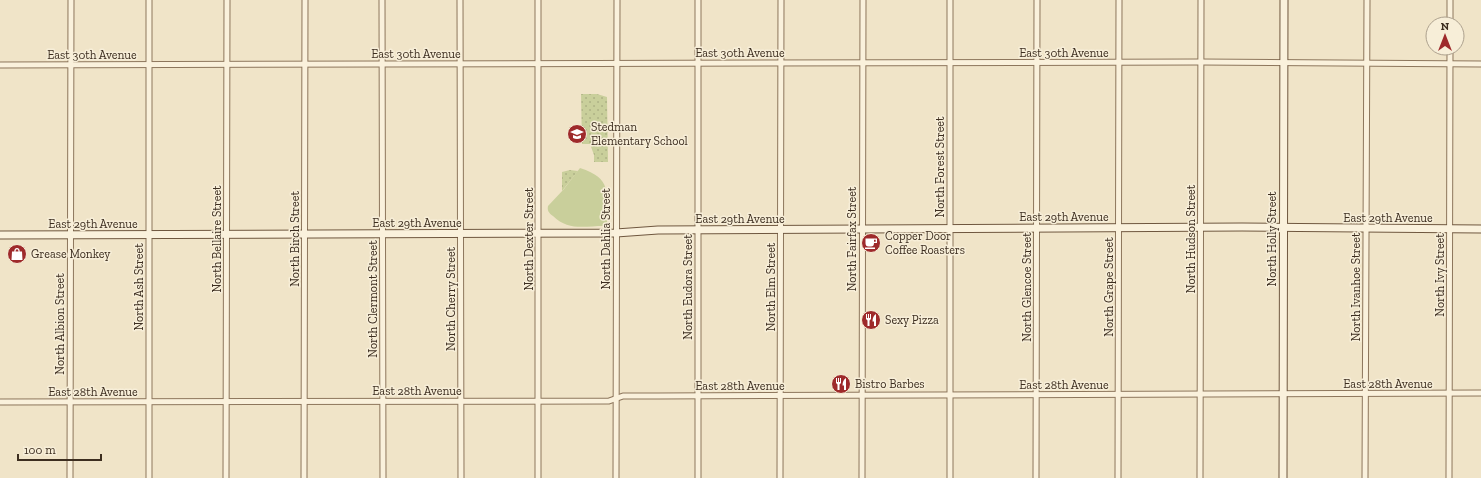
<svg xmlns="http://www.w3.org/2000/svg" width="1481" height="478" font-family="'Zilla Slab',serif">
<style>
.grass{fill:url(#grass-dots)}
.garden{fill:#c9cf9b}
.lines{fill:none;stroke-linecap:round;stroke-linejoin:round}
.street-casing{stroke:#8d765c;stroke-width:7}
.secondary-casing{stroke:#6f573f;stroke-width:9}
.street{stroke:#faf1dc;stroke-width:5}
.secondary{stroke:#faf1dc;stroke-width:7}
.labels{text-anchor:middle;stroke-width:3;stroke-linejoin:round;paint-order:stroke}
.street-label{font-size:12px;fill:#3d2e20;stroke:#f7eed8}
.poi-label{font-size:12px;fill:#3d2e20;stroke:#f7eed8;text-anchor:start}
</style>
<defs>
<pattern id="grass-dots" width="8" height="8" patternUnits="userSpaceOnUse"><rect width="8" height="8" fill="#c9cf9b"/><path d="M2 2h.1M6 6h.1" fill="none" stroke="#aeb285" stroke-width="1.8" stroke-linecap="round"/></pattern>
</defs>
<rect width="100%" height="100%" fill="#f0e4c8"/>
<g class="grass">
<polygon points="581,94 597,94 607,97 608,162 594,162 594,155 590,144 582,144"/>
<polygon points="570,170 578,171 562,191 562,172"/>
</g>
<path class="garden" d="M580,168C613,179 606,192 607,222L604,226C584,226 568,231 553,216C549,213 547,211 548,206L564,189Z"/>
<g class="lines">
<defs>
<g id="street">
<polyline points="382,0 383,478"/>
<polyline points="460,0 461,478"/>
<polyline points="1450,0 1450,24"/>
<polyline points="0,65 1201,62 1481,64"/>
<polyline points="0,402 609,401 623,396 658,396 1481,393"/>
<polyline points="70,478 71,0"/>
<polyline points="149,478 149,0"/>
<polyline points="226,478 227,0"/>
<polyline points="304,478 305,0"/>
<polyline points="538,478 538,0"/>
<polyline points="616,478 617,0"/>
<polyline points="698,478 698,0"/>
<polyline points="780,478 781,0"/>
<polyline points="862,478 863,0"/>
<polyline points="950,478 950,0"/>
<polyline points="1036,478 1037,0"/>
<polyline points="1118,478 1119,0"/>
<polyline points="1200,478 1201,0"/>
<polyline points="1365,478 1367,0"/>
<polyline points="1449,478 1450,48"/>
</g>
<g id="secondary">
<polyline points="0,235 616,233 658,230 1242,227 1481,229"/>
<polyline points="1283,478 1284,0"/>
</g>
</defs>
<use href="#street" class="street-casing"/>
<use href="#secondary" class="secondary-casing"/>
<use href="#street" class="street"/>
<use href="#secondary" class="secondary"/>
</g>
<defs>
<symbol id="school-disc" viewBox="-11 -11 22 22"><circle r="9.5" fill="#9e2a2b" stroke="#f7eed8"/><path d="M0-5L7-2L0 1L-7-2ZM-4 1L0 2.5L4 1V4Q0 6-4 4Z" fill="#fff"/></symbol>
<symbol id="cafe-disc" viewBox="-11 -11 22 22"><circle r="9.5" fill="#9e2a2b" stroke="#f7eed8"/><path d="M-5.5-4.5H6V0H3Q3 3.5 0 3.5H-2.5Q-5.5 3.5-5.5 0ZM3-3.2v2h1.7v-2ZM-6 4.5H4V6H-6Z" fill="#fff"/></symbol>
<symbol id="shop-disc" viewBox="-11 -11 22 22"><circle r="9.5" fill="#9e2a2b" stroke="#f7eed8"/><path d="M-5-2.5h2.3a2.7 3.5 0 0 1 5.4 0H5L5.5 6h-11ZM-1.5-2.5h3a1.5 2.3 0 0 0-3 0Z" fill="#fff"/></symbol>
<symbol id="restaurant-disc" viewBox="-11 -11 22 22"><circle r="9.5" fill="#9e2a2b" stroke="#f7eed8"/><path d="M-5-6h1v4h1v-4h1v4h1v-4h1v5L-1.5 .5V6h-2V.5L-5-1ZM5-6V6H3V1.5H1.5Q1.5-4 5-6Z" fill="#fff"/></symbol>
</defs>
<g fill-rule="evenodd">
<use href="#school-disc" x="566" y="123" width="22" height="22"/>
<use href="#cafe-disc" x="860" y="232" width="22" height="22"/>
<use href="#shop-disc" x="6" y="243" width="22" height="22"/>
<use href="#restaurant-disc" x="860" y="309" width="22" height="22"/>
<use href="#restaurant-disc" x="830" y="373" width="22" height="22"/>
</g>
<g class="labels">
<g class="street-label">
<text x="740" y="57">East 30th Avenue</text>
<text x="1064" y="57">East 30th Avenue</text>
<text x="416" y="58">East 30th Avenue</text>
<text x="92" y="59">East 30th Avenue</text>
<text transform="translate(940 167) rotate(-90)" y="4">North Forest Street</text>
<text x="1064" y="221">East 29th Avenue</text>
<text x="1388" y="222">East 29th Avenue</text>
<text x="740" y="223">East 29th Avenue</text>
<text x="417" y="227">East 29th Avenue</text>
<text x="93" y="228">East 29th Avenue</text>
<text transform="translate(217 239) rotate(-90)" y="4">North Bellaire Street</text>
<text transform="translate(295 239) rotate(-90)" y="4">North Birch Street</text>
<text transform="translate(529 239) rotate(-90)" y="4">North Dexter Street</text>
<text transform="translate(606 239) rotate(-90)" y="4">North Dahlia Street</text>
<text transform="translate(852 239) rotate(-90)" y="4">North Fairfax Street</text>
<text transform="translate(1191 239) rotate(-90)" y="4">North Hudson Street</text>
<text transform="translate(1272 239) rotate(-90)" y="4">North Holly Street</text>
<text transform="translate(1440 275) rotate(-90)" y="4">North Ivy Street</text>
<text transform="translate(139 287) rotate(-90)" y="4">North Ash Street</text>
<text transform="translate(688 287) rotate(-90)" y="4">North Eudora Street</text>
<text transform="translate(771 287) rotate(-90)" y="4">North Elm Street</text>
<text transform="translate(1027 287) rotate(-90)" y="4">North Glencoe Street</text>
<text transform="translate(1109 287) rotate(-90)" y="4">North Grape Street</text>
<text transform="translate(1356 287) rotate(-90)" y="4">North Ivanhoe Street</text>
<text transform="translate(373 299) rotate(-90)" y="4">North Clermont Street</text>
<text transform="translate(451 299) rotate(-90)" y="4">North Cherry Street</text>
<text transform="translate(60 324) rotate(-90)" y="4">North Albion Street</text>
<text x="1388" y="388">East 28th Avenue</text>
<text x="1064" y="389">East 28th Avenue</text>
<text x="740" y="390">East 28th Avenue</text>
<text x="417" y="395">East 28th Avenue</text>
<text x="93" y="396">East 28th Avenue</text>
</g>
<g class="poi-label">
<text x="591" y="131">Stedman<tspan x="591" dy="14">Elementary School</tspan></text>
<text x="885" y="240">Copper Door<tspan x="885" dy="14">Coffee Roasters</tspan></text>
<text x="31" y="258">Grease Monkey</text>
<text x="885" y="324">Sexy Pizza</text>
<text x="855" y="388">Bistro Barbes</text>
</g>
</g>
<g transform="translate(1445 36)"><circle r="19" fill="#f7eed8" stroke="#ada18e"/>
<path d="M0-3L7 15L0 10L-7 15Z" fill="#9e2a2b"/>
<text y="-6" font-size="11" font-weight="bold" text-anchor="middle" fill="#3d2e20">N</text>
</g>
<path d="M18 454v6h83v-6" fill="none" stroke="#3d2e20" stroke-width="2"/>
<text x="24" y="454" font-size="12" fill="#3d2e20" stroke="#f7eed8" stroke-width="3" paint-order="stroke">100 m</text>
</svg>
